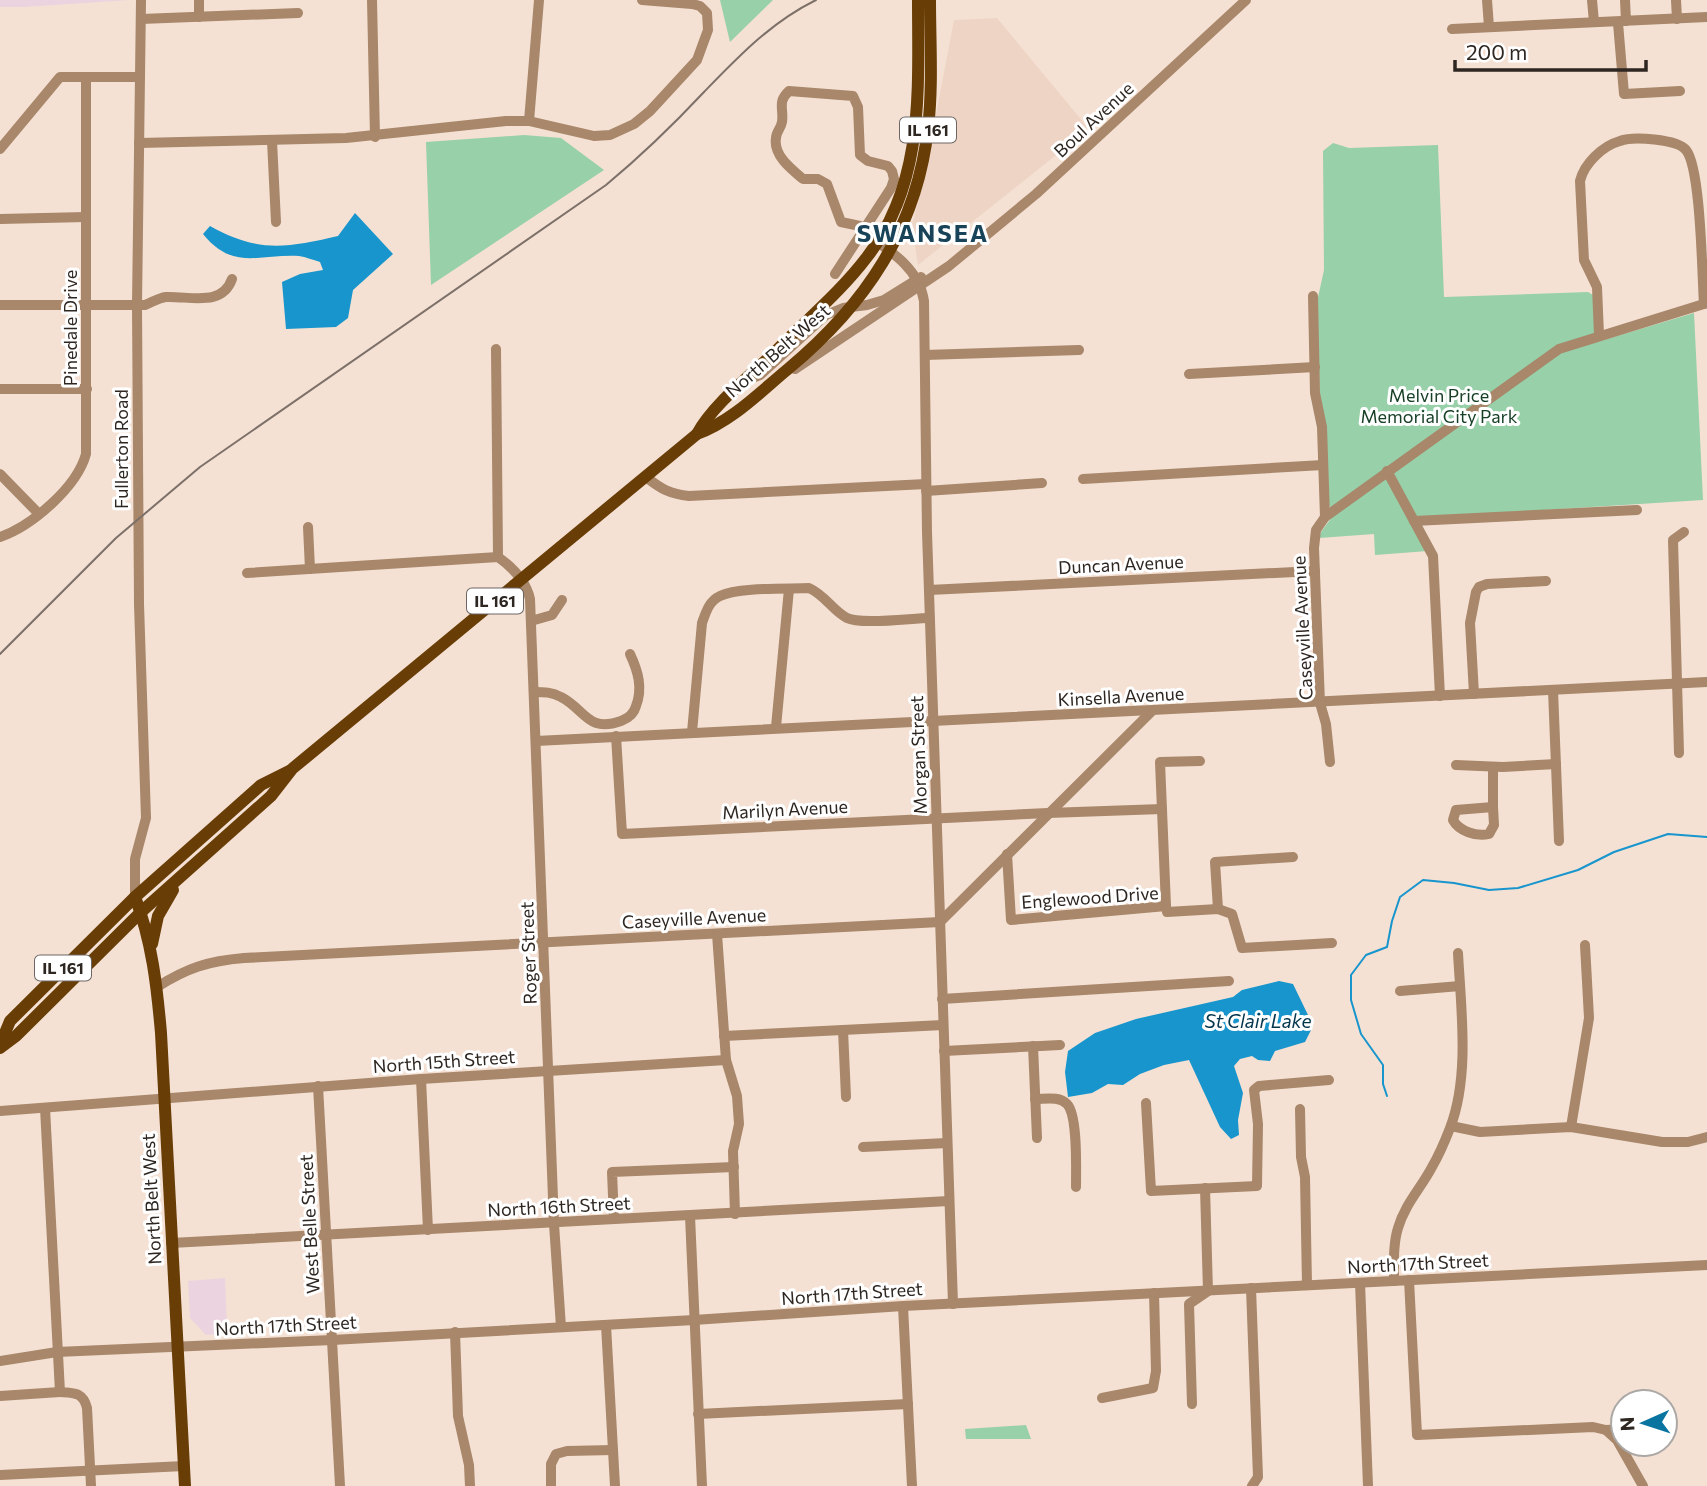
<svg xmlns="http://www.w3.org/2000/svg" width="1707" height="1486" font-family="Commissioner,sans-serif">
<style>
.commercial{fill:#ebd4e0}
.built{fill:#eed4c4}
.green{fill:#97d0a9}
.water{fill:#1795cc}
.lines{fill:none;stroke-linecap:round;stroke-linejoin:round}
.stream{stroke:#1795cc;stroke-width:2}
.minor{stroke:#a8876a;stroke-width:10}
.major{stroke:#693d06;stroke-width:12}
.tram{stroke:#7c7068;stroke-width:2}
.labels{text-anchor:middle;stroke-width:6;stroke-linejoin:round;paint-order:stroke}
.shield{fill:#fff;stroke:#6c6764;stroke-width:2}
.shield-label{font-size:16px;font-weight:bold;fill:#2d2621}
.street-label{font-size:18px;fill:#2d2621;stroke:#fff}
.park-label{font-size:18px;fill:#174027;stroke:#fff}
.water-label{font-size:19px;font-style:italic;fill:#03354c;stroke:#fff}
.district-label{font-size:24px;font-weight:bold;letter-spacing:2px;fill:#184359;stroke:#fff}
</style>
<rect width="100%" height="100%" fill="#f4e1d4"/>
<g class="commercial">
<polygon points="0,0 129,0 25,7 0,7"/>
<polygon points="225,1278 227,1325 218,1334 206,1335 190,1318 188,1281"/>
</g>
<polygon class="built" points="997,18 1089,129 918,265 912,225 923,183 954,20"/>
<g class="green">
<polygon points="720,0 773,0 730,42"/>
<polygon points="524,135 561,138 604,170 431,285 426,142"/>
<polygon points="1333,143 1349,148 1438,145 1444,297 1588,292 1593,295 1597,342 1694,313 1703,500 1416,518 1428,551 1375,555 1374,534 1319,538 1321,532 1335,513 1328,504 1320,404 1317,302 1324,270 1323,151"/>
<polygon points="1026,1425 1031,1439 966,1439 965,1429"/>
</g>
<g class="water">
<path d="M355,213L393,254L353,290L348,318L336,327L286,329L282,282L300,274L323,270L320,262C313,260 306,257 299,256C259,254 233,271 203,234L210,226C258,253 286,248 338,236Z"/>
<polygon points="1279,981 1293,984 1308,1015 1311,1030 1305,1042 1275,1051 1270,1061 1258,1060 1252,1056 1240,1059 1234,1066 1243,1093 1238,1120 1239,1135 1231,1139 1220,1127 1189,1060 1164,1065 1140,1074 1123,1085 1108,1084 1092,1093 1068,1097 1065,1072 1068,1051 1095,1033 1136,1019 1233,997 1242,990"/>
</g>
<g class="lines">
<polyline class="stream" points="1387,1096 1383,1084 1383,1065 1361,1034 1351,1000 1351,975 1366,955 1387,947 1392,921 1400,897 1423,880 1454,883 1489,890 1518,888 1578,870 1614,852 1668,834 1707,837"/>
<g class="minor">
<polyline points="199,0 199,17"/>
<polyline points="372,0 375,137"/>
<polyline points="1487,0 1489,27"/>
<polyline points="1592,0 1594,22"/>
<polyline points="1625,0 1626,21"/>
<polyline points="1676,0 1677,19"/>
<polyline points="141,19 298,13"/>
<polyline points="1618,23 1624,94 1680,91"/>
<polyline points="1452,29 1707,17"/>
<polyline points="529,121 539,0"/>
<polyline points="272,141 276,222"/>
<polyline points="139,143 346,138 506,121 529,121 594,136 610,135 634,124 650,111 697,60 708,30 707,13 700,6 692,4 642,0"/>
<polyline points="0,149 60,77 140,77"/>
<polyline points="0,219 86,217"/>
<path d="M835,274L891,188L894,179L892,171L888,166L868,161L860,155L858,107L853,96L789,91C777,102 784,109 782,122C781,128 776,132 776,138C773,155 791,169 803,179H818L827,184L841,222L860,226L862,232C889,250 919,267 924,301L927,532L953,1304"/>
<polyline points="1313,296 1315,393 1322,427 1325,517"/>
<path d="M0,305H145C153,302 158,298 166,297C191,296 222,307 232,279"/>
<path d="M1599,335L1597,287L1584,260L1580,181C1584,164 1602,146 1620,141C1633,136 1677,139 1686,150C1701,168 1702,275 1704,304"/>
<polyline points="496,349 498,557"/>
<polyline points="925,355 1079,350"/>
<polyline points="795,369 949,266 1036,194 1246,0"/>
<polyline points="1189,374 1315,367"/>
<polyline points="747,380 760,375 826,315 843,308 867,305 884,300 921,277"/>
<polyline points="0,389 87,389"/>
<polyline points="1387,471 1433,556 1440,696"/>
<polyline points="0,474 39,514"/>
<path d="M646,477C661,489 670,494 689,496L926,484"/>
<polyline points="1083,479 1323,465"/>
<polyline points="926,491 1042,483"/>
<polyline points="1414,521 1637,510"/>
<polyline points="308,527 310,569"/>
<path d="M0,537C32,526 77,487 86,454V77"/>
<path d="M247,573L498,557C512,567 526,581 530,599L554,1224L561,1327"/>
<polyline points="929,590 1315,571"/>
<polyline points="531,621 552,615 562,600"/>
<polyline points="1553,690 1559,841"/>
<path d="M534,692C544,692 552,692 561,697C585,709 587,733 621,721C629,718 634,714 636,706C643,688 638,671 630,654"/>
<polyline points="1474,694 1470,623 1476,592 1479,587 1487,584 1546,581"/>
<polyline points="776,727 789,589"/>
<path d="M692,732L702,623C706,612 709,601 720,596C738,587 787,589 809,588C825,595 833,611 847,618C861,625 913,618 929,618"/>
<polyline points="616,736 622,834 1048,813 1162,809"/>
<polyline points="536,741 1707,682"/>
<polyline points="1679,753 1673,540 1684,532"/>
<polyline points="1330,762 1326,724 1320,703 1314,548 1316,530 1325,517 1559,349 1707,303"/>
<polyline points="1456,765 1503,767 1556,764"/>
<polyline points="1493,767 1493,807"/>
<path d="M1493,807L1494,825L1489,834C1476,837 1459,831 1453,820L1456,810Z"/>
<polyline points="1007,854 1011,920 1166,906"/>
<polyline points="135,897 135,859 146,818 139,604 137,305 141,0"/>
<polyline points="1166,906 1167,912 1218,909 1232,914 1242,948 1332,943"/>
<polyline points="1166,906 1160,762 1200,761"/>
<polyline points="1218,909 1215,862 1293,857"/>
<polyline points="717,934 726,1060 737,1096 739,1124 733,1151 735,1214"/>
<path d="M157,987C187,968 208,961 244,958L940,922L1152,711"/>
<polyline points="1400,991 1460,986"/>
<polyline points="942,999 1229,981"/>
<polyline points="843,1030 846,1097"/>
<polyline points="724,1036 943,1025"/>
<polyline points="1033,1046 1037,1138"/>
<polyline points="944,1051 1060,1045"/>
<polyline points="421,1079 428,1230"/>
<polyline points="318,1086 340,1486"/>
<path d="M1035,1099C1046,1099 1059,1096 1067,1104C1078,1115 1076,1170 1076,1187"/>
<polyline points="1146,1103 1151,1191 1257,1186 1258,1124 1254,1090 1259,1086 1329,1080"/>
<path d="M45,1108L60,1392C74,1393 83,1392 87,1408L91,1486"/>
<polyline points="1300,1109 1301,1157 1305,1177 1307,1285"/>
<polyline points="0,1111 421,1079 726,1060"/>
<polyline points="1451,1126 1480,1132 1571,1127 1662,1142 1688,1142 1707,1137"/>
<polyline points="1571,1127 1589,1018 1585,945"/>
<polyline points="863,1147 947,1143"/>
<polyline points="690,1216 702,1486"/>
<polyline points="614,1219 612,1172 734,1167"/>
<polyline points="171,1243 949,1201"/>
<polyline points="1409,1280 1417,1435 1593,1427 1606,1430 1623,1429"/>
<path d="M1394,1281C1394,1263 1393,1244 1398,1228C1405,1204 1421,1188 1432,1167C1439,1155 1445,1141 1450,1128C1470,1076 1461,1009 1458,953"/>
<polyline points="1360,1283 1368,1486"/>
<polyline points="1251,1288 1258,1477 1252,1486"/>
<polyline points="903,1306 912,1486"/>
<polyline points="606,1325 615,1486"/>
<polyline points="455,1332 458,1416 469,1465 470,1486"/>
<polyline points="0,1361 57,1352 332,1340 694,1320 903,1306 1707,1265"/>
<polyline points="0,1396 60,1392"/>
<polyline points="1102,1398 1153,1388 1156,1371 1154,1293"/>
<polyline points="1192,1404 1189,1304 1208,1291 1205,1188"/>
<polyline points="698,1414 908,1404"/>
<polyline points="1665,1427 1671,1426"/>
<polyline points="1606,1430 1617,1440 1643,1486"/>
<polyline points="0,1475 184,1466"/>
<polyline points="551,1486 551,1464 556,1454 567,1451 613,1450"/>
</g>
<g class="major">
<path d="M697,434C715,401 755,373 782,345C810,317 843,289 867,257C925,182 918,89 918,0"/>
<path d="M135,897C152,941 157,987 161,1033L185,1486"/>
<polyline points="152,944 158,916 173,890"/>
<polyline points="0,1045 10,1021 135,897 261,785 289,771"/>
<path d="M0,1048L16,1036L141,912L271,796L292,769L697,434C732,421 759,393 788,369C865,305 917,229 928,128C933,86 930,42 930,0"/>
</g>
<path class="tram" d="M0,654L116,538L200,467L606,185C641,156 673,125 704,92C738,57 771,22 816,0"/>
</g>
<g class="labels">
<g class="shield">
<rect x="900" y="117.5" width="56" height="25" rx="5"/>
<rect x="467" y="588.5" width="56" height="25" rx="5"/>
<rect x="35" y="955.5" width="56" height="25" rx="5"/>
</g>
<g class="shield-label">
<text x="928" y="136">IL 161</text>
<text x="495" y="607">IL 161</text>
<text x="63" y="974">IL 161</text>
</g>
<g class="street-label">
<text transform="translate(1094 120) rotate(-43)" y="6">Boul Avenue</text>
<text transform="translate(71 328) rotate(-90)" y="6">Pinedale Drive</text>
<text transform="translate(778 351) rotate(-41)" y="6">North Belt West</text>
<text transform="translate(122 449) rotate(-90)" y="6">Fullerton Road</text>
<text transform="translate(1121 565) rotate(-3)" y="6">Duncan Avenue</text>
<text transform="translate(1303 628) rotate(-93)" y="6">Caseyville Avenue</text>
<text transform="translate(1121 697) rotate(-3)" y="6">Kinsella Avenue</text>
<text transform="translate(919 755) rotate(-92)" y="6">Morgan Street</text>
<text transform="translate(785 810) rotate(-3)" y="6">Marilyn Avenue</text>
<text transform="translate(1090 898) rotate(-4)" y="6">Englewood Drive</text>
<text transform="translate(694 919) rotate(-3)" y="6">Caseyville Avenue</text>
<text transform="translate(529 953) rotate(-92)" y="6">Roger Street</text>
<text transform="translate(444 1062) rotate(-4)" y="6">North 15th Street</text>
<text transform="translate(152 1199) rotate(-93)" y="6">North Belt West</text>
<text transform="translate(559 1207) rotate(-3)" y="6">North 16th Street</text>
<text transform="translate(310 1224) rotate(-93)" y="6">West Belle Street</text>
<text transform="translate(1418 1264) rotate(-3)" y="6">North 17th Street</text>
<text transform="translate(852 1294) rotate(-4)" y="6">North 17th Street</text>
<text transform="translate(286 1326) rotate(-3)" y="6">North 17th Street</text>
</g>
<g class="park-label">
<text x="1439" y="402">Melvin Price<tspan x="1439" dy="21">Memorial City Park</tspan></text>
</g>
<g class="water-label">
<text x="1258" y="1028">St Clair Lake</text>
</g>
<g class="district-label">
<text x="923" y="242">SWANSEA</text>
</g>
</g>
<g transform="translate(1644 1423) rotate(267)"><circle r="33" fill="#ffffff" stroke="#aba8a6" stroke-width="2"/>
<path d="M0-5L12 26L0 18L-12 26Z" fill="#08749f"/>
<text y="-10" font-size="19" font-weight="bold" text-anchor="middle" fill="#2d2621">N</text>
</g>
<path d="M1455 60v10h191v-10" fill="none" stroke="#2d2621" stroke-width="3.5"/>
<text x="1466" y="60" font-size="21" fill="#2d2621" stroke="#ffffff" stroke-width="5" paint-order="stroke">200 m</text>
</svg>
